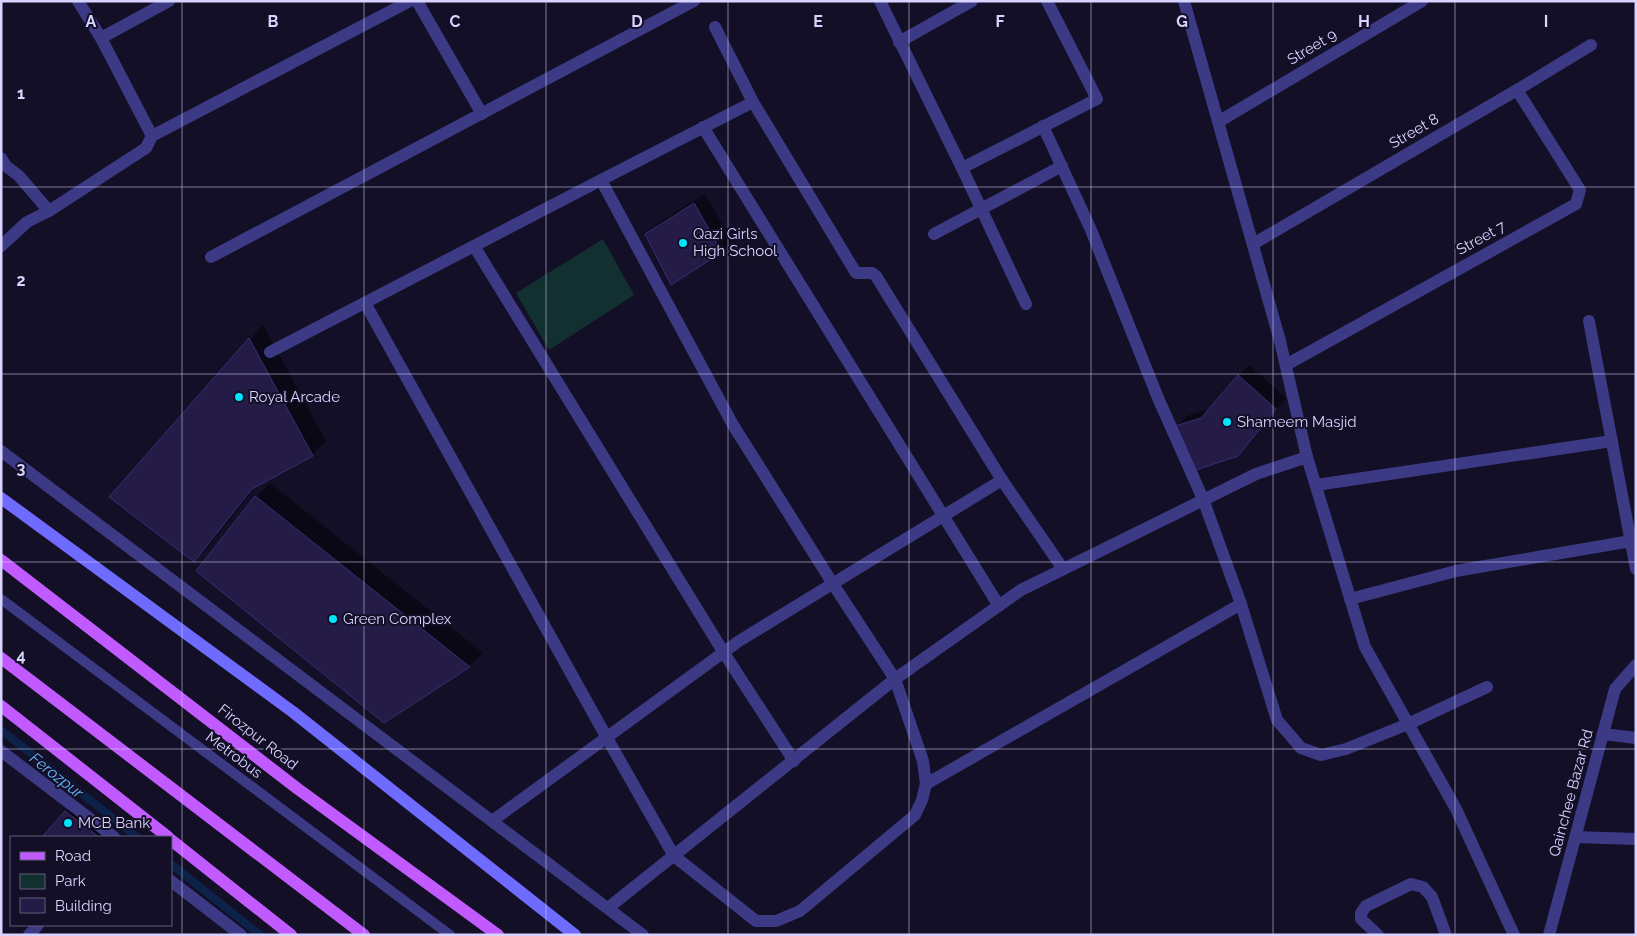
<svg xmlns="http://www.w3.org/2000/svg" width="1637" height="936" font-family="Raleway,sans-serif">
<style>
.green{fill:#12302f}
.shadow{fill:#0007}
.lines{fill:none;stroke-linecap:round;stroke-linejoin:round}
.stream{stroke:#0c2248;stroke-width:8}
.building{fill:#241b47;stroke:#3b2d73}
.service{stroke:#3d3a85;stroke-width:10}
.minor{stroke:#3d3a85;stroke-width:12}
.tertiary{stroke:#3d3a85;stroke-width:12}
.secondary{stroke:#6f6bff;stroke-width:12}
.primary{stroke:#c25bff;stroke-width:12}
.grid{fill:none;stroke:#d9d4ff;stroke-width:1;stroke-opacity:0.55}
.poi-dot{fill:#00e5ff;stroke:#130f26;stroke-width:2}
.labels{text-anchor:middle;stroke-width:4;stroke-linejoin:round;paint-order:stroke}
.street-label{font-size:15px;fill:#d9d4ff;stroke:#130f26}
.poi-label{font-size:15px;fill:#d9d4ff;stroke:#130f26;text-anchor:start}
.water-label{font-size:16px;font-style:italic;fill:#62b6ff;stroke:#130f26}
.grid-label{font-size:16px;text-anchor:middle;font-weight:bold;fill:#d9d4ff;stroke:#130f26;stroke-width:4;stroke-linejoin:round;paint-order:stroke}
</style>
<rect width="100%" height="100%" fill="#130f26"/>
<polygon class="green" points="603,239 634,295 549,350 516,293"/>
<g class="shadow">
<polygon points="705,194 732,241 722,251 646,234 657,224"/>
<polygon points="263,325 326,441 312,455 257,485 208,547 194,561 111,497"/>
<polygon points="1249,365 1286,398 1237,455 1177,427 1187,416 1210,409"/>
<polygon points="270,483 483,653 469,666 384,722 198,570 256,497"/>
<polygon points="76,801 108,825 97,837 44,837"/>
</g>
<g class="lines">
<g class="stream">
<polyline points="1,730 137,837"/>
<polyline points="171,864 260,935"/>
</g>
</g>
<g class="building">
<polygon points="694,203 722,252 671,285 645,234"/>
<polygon points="249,338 313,456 252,489 194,562 109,497"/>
<polygon points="1238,375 1276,409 1238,456 1196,470 1175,426 1201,418"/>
<polygon points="255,496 470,667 384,723 196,571"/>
<polygon points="65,811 98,836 97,837 42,837"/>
</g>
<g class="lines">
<polyline class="service" points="1,599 450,935"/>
<g class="minor">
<polyline points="78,1 101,38 152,136"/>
<polyline points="417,1 482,114"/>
<polyline points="880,1 962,168 1026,304"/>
<polyline points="1184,1 1280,341 1307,457 1365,647 1456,809 1514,935"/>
<polyline points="715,27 753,102 856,273 872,273 876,276 1002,480 1063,569"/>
<polyline points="101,38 169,1"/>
<polyline points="899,42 972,1"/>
<polyline points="1218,122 1422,1"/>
<polyline points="1043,126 1091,230 1158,398 1203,499 1241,604 1277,720 1301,748 1321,755 1346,749 1408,724 1487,687"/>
<polyline points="703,127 999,606"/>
<polyline points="1,158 6,166 19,176 49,211"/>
<polyline points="962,168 1097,99 1047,1"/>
<polyline points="934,234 1062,166"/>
<polyline points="1253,244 1517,90 1591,45"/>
<polyline points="1,246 27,222 49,211 146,148 152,136 410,1"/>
<polyline points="474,246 724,653 794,761"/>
<polyline points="211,257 694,1"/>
<polyline points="365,303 607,738 674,856 756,921 776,921 800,911 915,815 922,800 926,784 923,761 895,679 833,584 733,425 601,180"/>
<polyline points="1589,321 1636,569"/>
<polyline points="270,352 601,180 753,102"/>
<polyline points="1286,365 1576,204 1580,190 1517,90"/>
<polyline points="1316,485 1612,441"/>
<polyline points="1350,599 1456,571 1631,541"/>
<polyline points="1603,734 1636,738"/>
<polyline points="1,751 114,837"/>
<polyline points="926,784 1241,604"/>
<polyline points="492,821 739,641 1002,480"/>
<polyline points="1575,837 1636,839"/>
<polyline points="171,881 241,935"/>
<polyline points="608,908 895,679 1021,590 1256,474 1307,457"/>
<polyline points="29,935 38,925"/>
<polyline points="1378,935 1361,919 1361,913 1366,906 1411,884 1423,887 1432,897 1446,935"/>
<polyline points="1549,935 1615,689 1636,665"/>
</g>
<polyline class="tertiary" points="1,451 643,935"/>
<polyline class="secondary" points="1,498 293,712 575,935"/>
<g class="primary">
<polyline points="1,560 298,789 498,935"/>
<polyline points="1,658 364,935"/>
<polyline points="1,706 168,837"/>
<polyline points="171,840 291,935"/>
</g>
</g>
<path class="grid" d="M182,1V935M364,1V935M546,1V935M728,1V935M909,1V935M1091,1V935M1273,1V935M1455,1V935M1,187H1636M1,374H1636M1,562H1636M1,749H1636"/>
<g class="poi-dot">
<circle cx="683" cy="243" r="5"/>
<circle cx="239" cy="397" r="5"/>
<circle cx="1227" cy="422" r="5"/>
<circle cx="333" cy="619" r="5"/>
<circle cx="68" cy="823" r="5"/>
</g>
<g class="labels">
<g class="street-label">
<text transform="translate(1312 47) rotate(-31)" y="5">Street 9</text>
<text transform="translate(1414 131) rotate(-30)" y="5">Street 8</text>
<text transform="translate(1481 238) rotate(-29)" y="5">Street 7</text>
<text transform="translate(258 737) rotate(38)" y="5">Firozpur Road</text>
<text transform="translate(234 755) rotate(37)" y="5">Metrobus</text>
<text transform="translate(1571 793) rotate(-75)" y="5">Qainchee Bazar Rd</text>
</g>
<g class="poi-label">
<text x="693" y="239">Qazi Girls<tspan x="693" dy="17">High School</tspan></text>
<text x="249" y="402">Royal Arcade</text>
<text x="1237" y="427">Shameem Masjid</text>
<text x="343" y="624">Green Complex</text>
<text x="78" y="828">MCB Bank</text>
</g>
<g class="water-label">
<text transform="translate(57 775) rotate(38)" y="6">Ferozpur</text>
</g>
</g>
<g class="grid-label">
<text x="91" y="27">A</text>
<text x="273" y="27">B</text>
<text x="455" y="27">C</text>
<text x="637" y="27">D</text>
<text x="818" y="27">E</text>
<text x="1000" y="27">F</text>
<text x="1182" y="27">G</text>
<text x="1364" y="27">H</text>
<text x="1546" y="27">I</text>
<text x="21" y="99">1</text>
<text x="21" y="286">2</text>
<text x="21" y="474">3</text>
<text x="21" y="661">4</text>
</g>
<rect width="1637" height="936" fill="none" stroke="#d9d4ff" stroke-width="5"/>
<rect x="10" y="836" width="162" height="90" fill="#130f26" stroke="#625e7d"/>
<rect x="20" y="852" width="25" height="8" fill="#c25bff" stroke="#625e7d"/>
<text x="55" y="861" font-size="15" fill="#d9d4ff">Road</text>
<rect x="20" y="874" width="25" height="15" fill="#12302f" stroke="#625e7d"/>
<text x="55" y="886" font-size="15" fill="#d9d4ff">Park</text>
<rect x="20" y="898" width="25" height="15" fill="#241b47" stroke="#625e7d"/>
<text x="55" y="911" font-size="15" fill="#d9d4ff">Building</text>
</svg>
